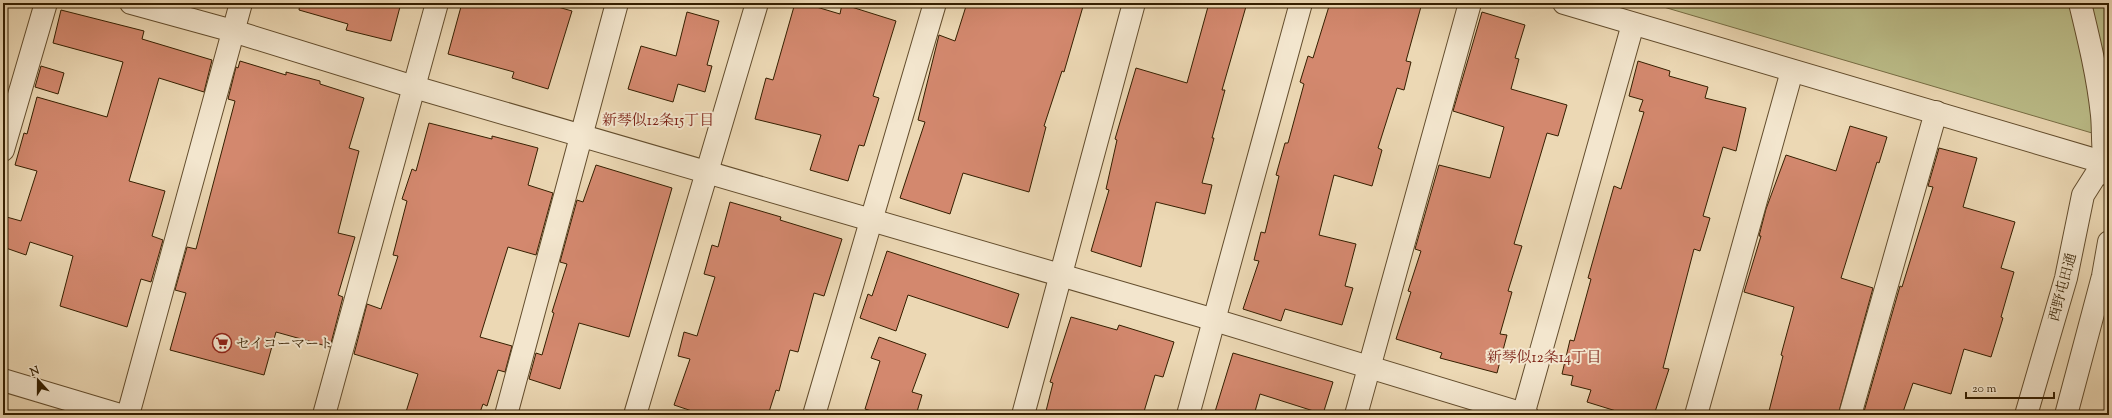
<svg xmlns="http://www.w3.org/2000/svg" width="2112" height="418" font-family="'Sorts Mill Goudy','Noto Serif JP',serif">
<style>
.green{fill:#bcbe8a;stroke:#786e45}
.building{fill:#d3886e;stroke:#351f00}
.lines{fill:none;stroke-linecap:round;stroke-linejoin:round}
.minor-casing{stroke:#634d2d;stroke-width:24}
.tertiary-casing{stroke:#634d2d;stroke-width:24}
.minor{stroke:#f3e6ce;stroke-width:22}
.tertiary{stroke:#f3e6ce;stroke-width:22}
.labels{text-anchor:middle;stroke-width:4;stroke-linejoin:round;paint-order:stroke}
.street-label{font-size:14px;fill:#351f00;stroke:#f3e6ce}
.poi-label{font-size:14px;fill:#351f00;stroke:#f3e6ce;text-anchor:start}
.neighbourhood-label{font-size:15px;fill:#7a1f14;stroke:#f3e6ce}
</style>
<rect width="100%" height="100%" fill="#ecd8b4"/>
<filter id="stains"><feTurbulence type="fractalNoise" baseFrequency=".005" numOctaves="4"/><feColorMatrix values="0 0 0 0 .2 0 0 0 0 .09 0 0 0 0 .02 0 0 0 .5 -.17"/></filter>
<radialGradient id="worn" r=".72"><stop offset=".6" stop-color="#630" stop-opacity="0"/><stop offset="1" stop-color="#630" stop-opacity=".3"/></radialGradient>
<polygon class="green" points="1650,3 2109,3 2109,138"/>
<g class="building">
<polygon points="300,3 401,3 391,41 346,30 348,24 299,10"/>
<polygon points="462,3 544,3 572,11 548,89 512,78 514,72 448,54"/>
<polygon points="795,3 803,3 840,14 842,4 896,21 873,96 879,98 864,146 859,145 848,181 810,170 821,135 755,119 766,78 773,80"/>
<polygon points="967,3 1084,3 1064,72 1062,71 1044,126 1046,127 1029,192 963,173 950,214 900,198 925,122 918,120 939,35 955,41"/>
<polygon points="1209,3 1247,3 1222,90 1225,90 1212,138 1214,138 1202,183 1212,185 1205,214 1156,202 1141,267 1091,251 1109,190 1106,189 1117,140 1115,139 1136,68 1187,83"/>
<polygon points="1330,3 1422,3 1406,61 1411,62 1404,90 1397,88 1378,148 1382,150 1372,186 1334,175 1319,235 1356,244 1345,286 1353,288 1342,325 1285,309 1281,321 1243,309 1259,261 1254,260 1261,232 1265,233 1279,176 1276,175 1285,143 1288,143 1304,84 1300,82 1308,56 1313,58"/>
<polygon points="61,10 144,31 142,39 212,60 204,92 159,78 129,181 165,191 152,236 163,240 151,282 141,279 127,327 60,306 73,256 30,242 26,255 3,247 3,216 21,221 37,171 15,165 24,133 27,134 37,97 107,117 123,62 53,43"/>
<polygon points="687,12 719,21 707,65 712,66 705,92 678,84 673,102 628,89 641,46 676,56"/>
<polygon points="1482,12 1525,25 1515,58 1519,59 1511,89 1567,105 1558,136 1547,133 1514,244 1522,246 1508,291 1512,292 1500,334 1507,335 1497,373 1440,358 1442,353 1396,339 1411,292 1408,291 1421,251 1415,249 1439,165 1490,178 1504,127 1453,111"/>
<polygon points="240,61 286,75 286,72 320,81 320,84 364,98 349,148 359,151 338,233 355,237 338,295 343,297 330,347 276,332 264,375 170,350 186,293 175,290 187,247 196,249 235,101 228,99 236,67 238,68"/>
<polygon points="1638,61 1670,71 1669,76 1708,87 1705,98 1746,108 1736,151 1723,147 1703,216 1710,218 1700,251 1694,249 1663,368 1669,369 1654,415 1629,415 1587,402 1591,390 1571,385 1573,376 1562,374 1570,340 1574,341 1591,279 1588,278 1614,186 1621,189 1644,112 1639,111 1643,100 1629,96"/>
<polygon points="41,66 64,73 58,94 35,87"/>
<polygon points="429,123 492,139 492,136 538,148 528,185 553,193 536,255 508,247 480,337 512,346 505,372 498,370 487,406 483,404 479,415 405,415 418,374 354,354 367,304 381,309 398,256 393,255 407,201 402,199 412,169 416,171"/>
<polygon points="1850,126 1887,137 1879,163 1877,162 1841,278 1873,288 1838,415 1768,415 1783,356 1781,355 1794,307 1744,292 1761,236 1759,236 1766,209 1786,155 1836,171"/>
<polygon points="1939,148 1977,158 1963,207 2015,222 2001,268 2014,272 2001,317 2003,318 1991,357 1964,349 1951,394 1913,383 1902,415 1863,415 1900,286 1902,287 1933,187 1928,186"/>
<polygon points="596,165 672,188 629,337 579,323 560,389 529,379 536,353 542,355 554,313 552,312 567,264 560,262 577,200 583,202"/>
<polygon points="730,202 781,217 780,220 842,239 824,296 814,293 798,352 790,350 779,391 776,390 768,415 704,415 674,405 690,359 678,356 684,332 697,336 715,277 704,274 712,245 718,247"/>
<polygon points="887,251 1019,294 1008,328 908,295 896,331 860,318 868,294 872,296"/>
<polygon points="1071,317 1117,330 1119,325 1174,342 1163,377 1155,375 1143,415 1045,415 1053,383 1050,382"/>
<polygon points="879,337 926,354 912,392 922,395 916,415 885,415 865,409 880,361 871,358"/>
<polygon points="1233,353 1333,382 1323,414 1260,394 1254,415 1214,415"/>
</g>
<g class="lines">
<defs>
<g id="minor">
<polyline points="131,3 233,31 414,87 1201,316 1527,415"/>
<polyline points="1564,3 2109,164"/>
<polyline points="3,150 46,3"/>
<polyline points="128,415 241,3"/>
<polyline points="324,415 437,3"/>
<polyline points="506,415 617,3"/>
<polyline points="635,415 757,3"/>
<polyline points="814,415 935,3"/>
<polyline points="1023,415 1134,3"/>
<polyline points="1188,415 1301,3"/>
<polyline points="1356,415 1470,3"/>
<polyline points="1523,415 1633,24"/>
<polyline points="1696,415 1792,71"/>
<polyline points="1850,415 1936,112"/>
</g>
<g id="tertiary">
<path d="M2080,3C2089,40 2098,77 2102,115C2104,135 2101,155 2109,175"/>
<polyline points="3,380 120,415"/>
<polyline points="2026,415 2066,278 2083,195 2104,162"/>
<polyline points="2066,415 2103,276 2109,242"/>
</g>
</defs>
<use href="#minor" class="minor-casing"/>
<use href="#tertiary" class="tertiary-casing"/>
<use href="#minor" class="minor"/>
<use href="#tertiary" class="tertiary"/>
</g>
<defs>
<symbol id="supermarket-ring" viewBox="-11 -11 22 22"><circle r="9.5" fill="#f3e6ce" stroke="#8f2418" stroke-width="1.5"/><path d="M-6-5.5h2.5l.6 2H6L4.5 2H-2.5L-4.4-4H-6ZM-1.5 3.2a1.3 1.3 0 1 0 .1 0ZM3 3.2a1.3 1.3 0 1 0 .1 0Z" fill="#8f2418"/></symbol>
</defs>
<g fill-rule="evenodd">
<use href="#supermarket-ring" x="211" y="332" width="22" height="22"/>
</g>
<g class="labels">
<g class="street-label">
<text transform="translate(2062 287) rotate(-75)" y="5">西野屯田通</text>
</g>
<g class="poi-label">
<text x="236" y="348">セイコーマート</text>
</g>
<g class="neighbourhood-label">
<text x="658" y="125">新琴似12条15丁目</text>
<text x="1544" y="362">新琴似12条14丁目</text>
</g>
</g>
<rect width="2112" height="418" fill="none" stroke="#ecd8b4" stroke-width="16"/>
<rect x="4" y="4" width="2104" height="410" fill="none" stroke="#351f00" stroke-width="2"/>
<rect x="8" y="8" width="2096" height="402" fill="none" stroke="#351f00"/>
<g transform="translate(38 380) rotate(339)" stroke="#f3e6ce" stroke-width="3" paint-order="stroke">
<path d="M0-3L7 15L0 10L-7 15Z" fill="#351f00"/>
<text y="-6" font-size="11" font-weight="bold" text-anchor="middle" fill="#351f00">N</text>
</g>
<path d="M1966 392v6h88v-6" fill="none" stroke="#351f00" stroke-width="2"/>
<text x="1972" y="392" font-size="12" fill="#351f00" stroke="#f3e6ce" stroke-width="3" paint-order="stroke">20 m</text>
<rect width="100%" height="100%" filter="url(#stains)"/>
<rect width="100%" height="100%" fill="url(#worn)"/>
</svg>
